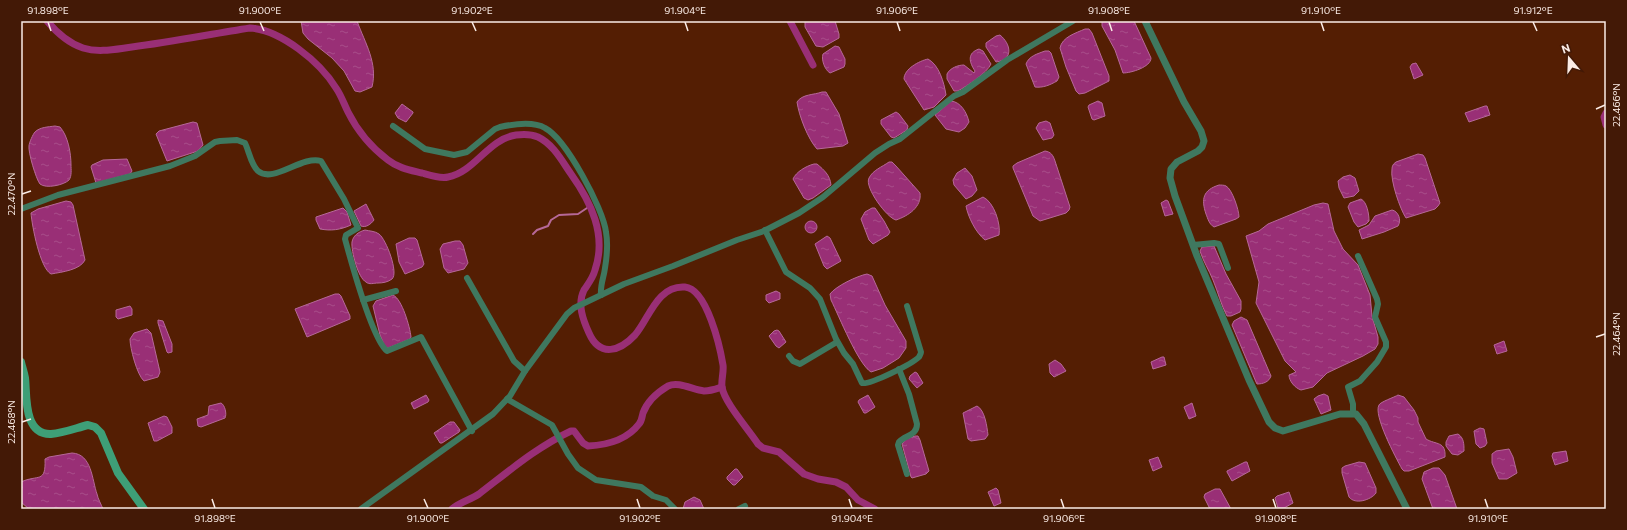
<svg xmlns="http://www.w3.org/2000/svg" width="1627" height="530" font-family="Commissioner,sans-serif">
<style>
.water{fill:url(#water-ripples);stroke:#b66898}
.lines{fill:none;stroke-linecap:round;stroke-linejoin:round}
.stream{stroke:#b66898;stroke-width:2}
.canal{stroke:#992f76;stroke-width:7}
.minor{stroke:#3f785f;stroke-width:6}
.tertiary{stroke:#3f785f;stroke-width:7}
.secondary{stroke:#3e9f77;stroke-width:8}
.ticks{fill:none;stroke:#fbece6;stroke-width:1.5}
.neatline{fill:none;stroke:#fbece6;stroke-width:1.5}
.ticks-label{font-size:10px;text-anchor:middle;fill:#fbece6}
</style>
<defs>
<pattern id="water-ripples" width="26" height="14" patternUnits="userSpaceOnUse"><rect width="26" height="14" fill="#992f76"/><path d="M2 4q2-2 4 0t4 0M15 11q2-2 4 0t4 0" fill="none" stroke="#a84d8a"/></pattern>
</defs>
<rect width="100%" height="100%" fill="#541e03"/>
<g class="water">
<path d="M301,21H357C365,43 378,63 372,87L360,92L355,91L344,71L332,58L308,39L303,33Z"/>
<polygon points="805,21 835,21 839,34 839,38 823,47 816,46 805,27"/>
<path d="M1102,21H1134L1151,58C1151,67 1131,73 1123,73L1115,50L1102,26Z"/>
<path d="M1085,29H1089L1092,33L1109,76V81L1085,93L1079,94L1076,91L1066,67L1060,48C1062,37 1076,33 1085,29Z"/>
<path d="M1000,35C1011,44 1014,60 996,62L986,47V43L996,36Z"/>
<path d="M835,46L839,47L845,59V64L844,67L830,73C825,70 821,60 823,54Z"/>
<path d="M979,49L983,51L991,64C987,73 967,86 958,91H954L947,79V74C950,68 958,65 964,65L974,73L975,71C969,62 967,53 979,49Z"/>
<path d="M1045,51H1049L1051,53L1059,77L1057,81C1050,85 1043,88 1035,87L1026,64C1029,56 1037,54 1045,51Z"/>
<path d="M928,59C939,65 944,82 946,95L934,107L924,110L904,79C904,69 919,61 928,59Z"/>
<polygon points="1416,63 1423,75 1414,79 1410,67 1412,64"/>
<path d="M822,92H826L839,114L848,143L843,146L817,149C808,139 799,116 797,102C802,94 814,95 822,92Z"/>
<path d="M951,101C961,102 967,113 969,122L965,128L959,132L946,129L935,115Z"/>
<polygon points="1098,101 1102,103 1105,116 1094,120 1092,119 1088,107 1089,105"/>
<polygon points="402,104 413,112 413,113 406,122 398,118 395,113"/>
<polygon points="1485,106 1487,106 1490,115 1469,122 1465,113"/>
<polygon points="896,112 899,114 908,126 907,130 894,138 891,137 881,124 881,120"/>
<polygon points="1046,121 1050,123 1054,135 1052,138 1043,140 1036,128 1039,123"/>
<polygon points="193,122 197,123 203,145 198,151 167,161 156,134 159,131"/>
<path d="M55,126L60,127C68,136 71,153 71,165C71,169 72,176 69,180C64,185 46,189 40,184C36,179 28,152 29,146C29,143 33,134 35,132C40,127 48,127 55,126Z"/>
<path d="M1045,151C1051,152 1053,155 1055,161L1070,207L1069,210L1066,213L1040,221L1033,216L1013,168V166L1017,163Z"/>
<path d="M1418,154L1423,155L1425,158L1440,203L1438,206L1435,209L1406,218C1400,209 1390,180 1392,169C1392,166 1393,164 1396,162Z"/>
<polygon points="127,159 132,171 130,174 96,183 91,167 92,165 103,160"/>
<path d="M889,162H892L896,166L920,193C922,207 908,216 896,220C887,218 864,187 869,178C873,170 882,167 889,162Z"/>
<path d="M814,164H817C824,170 830,175 831,185L813,198L808,200L804,198L793,179C796,172 806,166 814,164Z"/>
<polygon points="965,168 972,176 977,190 972,196 966,199 954,185 953,180 957,173"/>
<polygon points="1350,175 1355,178 1359,191 1354,196 1344,198 1339,188 1338,181 1343,177"/>
<path d="M1219,185C1220,185 1225,185 1226,186C1232,189 1239,210 1239,217L1236,219L1214,227C1209,224 1208,219 1206,214C1201,199 1203,190 1219,185Z"/>
<path d="M983,197C994,202 1001,224 999,235L985,240C976,233 968,217 966,206Z"/>
<path d="M1361,199C1367,202 1369,214 1369,221L1366,224L1358,227L1354,222L1348,207L1350,203Z"/>
<polygon points="1166,200 1168,201 1173,214 1165,216 1161,203"/>
<path d="M66,201L71,202L73,205L85,260C80,270 62,272 51,274C40,268 32,226 31,213L38,209Z"/>
<path d="M1323,203L1328,204L1334,231L1343,249L1358,265L1370,295L1372,316L1378,337V344L1375,349L1363,356L1327,373L1313,387L1301,390C1295,388 1289,381 1289,375L1296,372L1285,361L1256,303L1259,282L1246,236L1259,231L1268,224L1314,205Z"/>
<path d="M366,204L374,220C371,224 366,228 361,226L354,211Z"/>
<path d="M343,208L347,212L351,225C340,230 331,231 320,229L316,220V217Z"/>
<polygon points="872,208 875,208 884,221 890,232 888,235 873,244 869,240 861,219 865,212"/>
<path d="M1392,210C1398,211 1402,220 1398,226L1384,232L1362,239L1359,230L1369,225L1375,216Z"/>
<circle cx="811" cy="227" r="6"/>
<path d="M365,230C369,231 375,231 379,234C386,239 399,273 392,279C388,282 383,283 378,283C374,283 369,285 366,282C358,278 351,251 352,242C353,236 358,232 365,230Z"/>
<polygon points="827,236 830,238 841,261 827,269 824,266 815,244"/>
<polygon points="409,238 415,238 417,240 424,264 422,267 405,274 399,262 396,244"/>
<polygon points="455,241 460,241 463,245 468,263 464,269 448,273 444,268 440,249 443,244"/>
<path d="M1214,246L1226,274L1241,301V309L1240,312L1231,316H1227C1221,305 1218,292 1213,280C1209,270 1203,261 1200,251L1202,247Z"/>
<path d="M867,274L872,276L885,305L906,341V348L899,358L883,368L871,372C858,364 839,316 831,300L830,294C836,286 857,276 867,274Z"/>
<polygon points="776,291 780,293 780,299 769,303 766,300 766,295"/>
<polygon points="335,294 339,294 341,296 350,316 350,319 307,337 295,309"/>
<path d="M393,295C402,299 410,327 411,337L410,339L388,348L385,347L380,335L373,306L376,301Z"/>
<polygon points="130,306 132,309 132,315 118,319 116,317 116,310"/>
<path d="M1241,317L1247,320L1271,376C1269,382 1263,384 1257,384L1256,382L1232,325L1234,321Z"/>
<polygon points="158,320 163,321 172,344 172,352 168,353 167,352 158,323"/>
<path d="M147,329L151,333L160,372L158,377L144,381C137,375 130,348 130,339L134,333Z"/>
<polygon points="777,330 779,331 786,342 779,348 776,346 769,336 774,331"/>
<polygon points="1504,341 1507,351 1497,354 1494,345"/>
<polygon points="1162,357 1164,357 1166,365 1153,369 1151,362"/>
<polygon points="1055,360 1061,364 1066,371 1054,377 1050,373 1049,364"/>
<polygon points="915,372 917,373 923,383 917,388 909,379 910,376"/>
<polygon points="1324,394 1328,396 1331,410 1321,414 1314,399 1318,396"/>
<polygon points="426,395 429,400 428,402 414,409 411,403"/>
<polygon points="868,395 875,407 866,413 864,413 858,402 859,400"/>
<path d="M1398,395L1404,397L1414,410L1418,418V422L1426,439C1436,445 1446,441 1445,457L1409,471H1404L1402,469C1396,458 1373,415 1379,405C1380,402 1395,397 1398,395Z"/>
<path d="M221,403C225,405 227,414 225,418L201,427L198,426L197,419L208,415L209,406Z"/>
<polygon points="1192,403 1196,416 1189,419 1184,407"/>
<path d="M977,406C985,410 987,427 988,435L985,439L971,441L968,439L963,413Z"/>
<polygon points="164,416 167,417 172,427 172,433 157,441 154,441 148,423"/>
<polygon points="450,422 454,422 460,430 459,432 442,443 440,443 434,433"/>
<polygon points="1480,428 1484,429 1487,443 1485,446 1480,448 1476,444 1474,431"/>
<path d="M1458,434C1464,438 1464,444 1464,451L1458,455L1452,454L1446,446V442L1449,436Z"/>
<polygon points="915,436 918,436 920,440 929,471 926,474 912,478 911,477 902,444 906,439"/>
<polygon points="1509,449 1513,457 1517,473 1507,479 1499,479 1492,463 1492,454 1496,451"/>
<polygon points="1566,451 1568,461 1555,465 1552,456 1553,453"/>
<path d="M72,453C92,454 92,480 97,494C98,499 101,504 103,509H29L21,502V482C38,474 46,484 45,459L49,457Z"/>
<polygon points="1158,457 1162,467 1153,471 1149,460"/>
<polygon points="1245,462 1247,462 1250,471 1232,481 1227,472 1227,471"/>
<path d="M1359,462L1365,463L1376,488V493C1371,500 1355,505 1349,497L1342,473V468L1345,466Z"/>
<polygon points="1433,468 1439,468 1445,475 1457,509 1433,509 1422,479 1424,472"/>
<polygon points="735,469 737,469 743,477 735,485 733,485 727,479 727,477"/>
<polygon points="996,488 998,490 1001,503 994,506 988,492"/>
<polygon points="1215,489 1220,489 1231,509 1210,509 1204,497 1205,494"/>
<polygon points="1289,492 1293,503 1284,508 1278,508 1275,498 1277,496"/>
<polygon points="694,497 700,500 704,509 683,509 685,502"/>
</g>
<g class="lines">
<polyline class="stream" points="533,234 537,230 548,226 551,220 559,215 578,214 590,206"/>
<g class="canal">
<path d="M47,21C57,33 68,43 83,48C99,53 116,49 132,47C172,42 211,34 250,28C281,30 320,62 336,88C341,95 344,104 348,112C357,130 372,148 388,160C398,168 410,170 422,173C429,175 440,179 448,177C475,172 488,139 516,135C523,134 531,134 538,137C553,144 562,161 571,174C591,202 607,235 595,270C593,278 588,284 584,290C577,304 583,320 589,333C600,358 620,351 635,335C649,319 657,285 685,287C707,289 720,347 723,365C724,372 721,380 722,387C724,402 749,430 758,444L763,448L779,452L804,474L818,479L836,482L846,487L858,500L875,509"/>
<polyline points="790,21 813,65"/>
<polyline points="1606,113 1604,117 1606,125"/>
<path d="M452,509C460,502 470,500 479,494C509,471 537,447 571,431H574L583,443L588,446C607,445 627,440 639,424C642,421 642,416 643,413C647,402 658,392 668,386C679,381 693,390 704,391C711,391 716,389 722,387"/>
</g>
<g class="minor">
<path d="M393,126L425,149L454,155L467,152L495,129L500,127C514,124 533,121 545,128C566,139 603,208 606,232C608,243 607,256 605,268C604,277 600,285 601,295"/>
<path d="M21,209L58,195L170,166L195,156L215,142L220,141L237,140L245,143C249,151 251,165 258,171C273,184 302,155 321,161L344,199L358,228L346,235L345,239C351,261 372,339 387,351L421,337L472,431"/>
<path d="M765,230L786,272L810,288L820,299L836,339L844,353L853,364L862,383C870,385 912,364 919,357C920,355 921,354 921,352L907,306"/>
<polyline points="1193,245 1214,243 1219,244 1228,268"/>
<polyline points="467,278 514,361 525,371"/>
<polyline points="363,300 396,291"/>
<polyline points="789,356 793,361 800,364 837,342"/>
<path d="M899,369L909,394L917,424C917,436 905,435 899,442L898,445L907,474"/>
<polyline points="507,399 552,425 568,454 578,468 596,480 641,487 653,496 666,500 675,509"/>
<polyline points="1353,413 1353,404 1348,387 1360,381 1377,362 1386,347 1386,342 1375,317 1378,304 1377,299 1358,256"/>
<polyline points="361,509 493,414 510,396 525,371 567,314 574,308 624,284 673,266 737,240 764,231 799,213 823,197 875,153 889,144 900,139 954,96 963,92 1007,60 1073,21"/>
<polyline points="739,509 745,506"/>
</g>
<polyline class="tertiary" points="1145,21 1184,102 1201,131 1204,141 1202,147 1198,151 1177,162 1171,169 1170,178 1175,196 1197,256 1249,380 1269,422 1275,428 1283,431 1340,414 1356,414 1364,424 1407,509"/>
<path class="secondary" d="M21,362C22,367 24,372 25,378C27,395 23,435 51,434C64,433 76,428 88,425L95,427L101,433L118,473L144,509"/>
</g>
<path class="ticks" d="M48,22L51,31M260,22L264,31M472,22L476,31M685,22L688,31M897,22L900,31M1109,22L1112,31M1321,22L1324,31M1533,22L1537,31M1596,109L1605,105M22,194L31,191M1596,337L1605,334M22,422L31,419M212,499L215,508M424,499L428,508M637,499L640,508M849,499L852,508M1061,499L1064,508M1273,499L1276,508M1485,499L1488,508"/>
<rect width="1627" height="530" fill="none" stroke="#431906" stroke-width="44"/>
<g transform="translate(1569 58) rotate(341)" stroke="#431906" stroke-width="3" paint-order="stroke">
<path d="M0-3L7 15L0 10L-7 15Z" fill="#fbece6"/>
<text y="-6" font-size="11" font-weight="bold" text-anchor="middle" fill="#fbece6">N</text>
</g>
<rect x="22" y="22" width="1583" height="486" class="neatline"/>
<g class="ticks-label">
<text x="48" y="14">91.898°E</text>
<text x="260" y="14">91.900°E</text>
<text x="472" y="14">91.902°E</text>
<text x="685" y="14">91.904°E</text>
<text x="897" y="14">91.906°E</text>
<text x="1109" y="14">91.908°E</text>
<text x="1321" y="14">91.910°E</text>
<text x="1533" y="14">91.912°E</text>
<text transform="translate(1616 105) rotate(-90)" y="4">22.466°N</text>
<text transform="translate(11 194) rotate(-90)" y="4">22.470°N</text>
<text transform="translate(1616 334) rotate(-90)" y="4">22.464°N</text>
<text transform="translate(11 422) rotate(-90)" y="4">22.468°N</text>
<text x="215" y="522">91.898°E</text>
<text x="428" y="522">91.900°E</text>
<text x="640" y="522">91.902°E</text>
<text x="852" y="522">91.904°E</text>
<text x="1064" y="522">91.906°E</text>
<text x="1276" y="522">91.908°E</text>
<text x="1488" y="522">91.910°E</text>
</g>
</svg>
